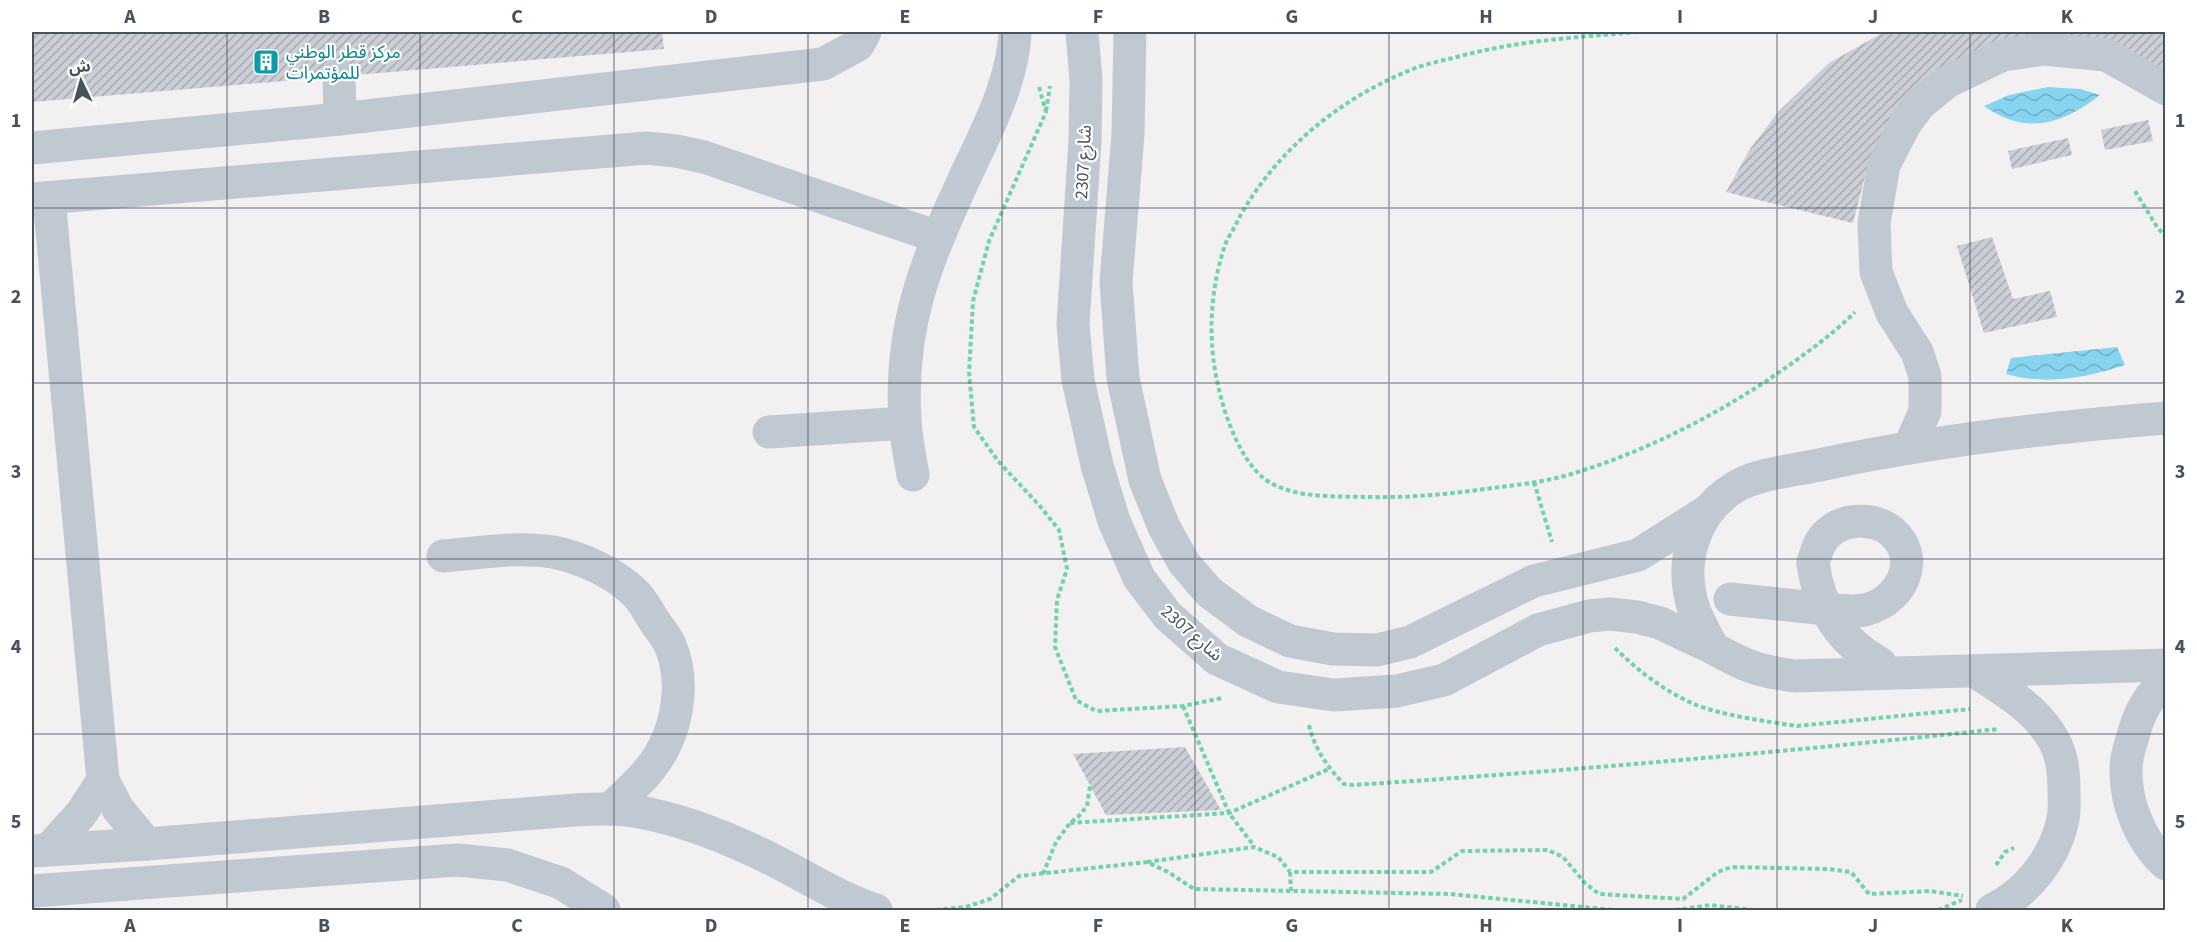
<svg xmlns="http://www.w3.org/2000/svg" width="2197" height="942" font-family="'Source Sans 3','Noto Sans Arabic',sans-serif">
<style>
.water{fill:url(#water-waves)}
.building{fill:url(#building-hatch)}
.lines{fill:none;stroke-linecap:round;stroke-linejoin:round}
.path{stroke:#72d2a9;stroke-width:4;stroke-dasharray:4.5 3;stroke-linecap:butt}
.minor{stroke:#c0c9d2;stroke-width:33}
.minor-bridge{stroke:#c0c9d2;stroke-width:33}
.grid{fill:none;stroke:#47525f;stroke-width:1.5;stroke-opacity:0.55}
.labels{text-anchor:middle;stroke-width:4.5;stroke-linejoin:round;paint-order:stroke}
.culture-label{font-size:18px;fill:#0d838f;stroke:#fff;text-anchor:start}
.street-label{font-size:18px;fill:#47525f;stroke:#fff}
.neatline{fill:none;stroke:#47525f;stroke-width:2}
.grid-label{font-size:20px;text-anchor:middle;font-weight:bold;fill:#47525f}
</style>
<defs>
<pattern id="water-waves" width="16" height="10" patternUnits="userSpaceOnUse" patternTransform="scale(1.5)"><rect width="16" height="10" fill="#87d4f1"/><path d="M0 5q4-4 8 0t8 0" fill="none" stroke="#70afc6"/></pattern>
<pattern id="building-hatch" width="6" height="6" patternUnits="userSpaceOnUse" patternTransform="scale(1.5)"><rect width="6" height="6" fill="#cbced6"/><path d="M-1 1l2-2M0 6l6-6M5 7l2-2" fill="none" stroke="#a7aab1"/></pattern>
</defs>
<rect width="100%" height="100%" fill="#f2f0f0"/>
<g class="water">
<path d="M2048,87L2080,89L2100,95C2063,124 2026,136 1984,106L2009,95Z"/>
<path d="M2117,347L2125,365C2086,378 2046,385 2006,374L2011,358Z"/>
</g>
<g class="building">
<polygon points="32,32 662,32 664,49 32,102"/>
<polygon points="1884,32 2166,32 2166,78 2029,42 1885,132 1866,173 1853,223 1726,192 1750,149 1779,111 1829,63"/>
<polygon points="2148,120 2153,141 2105,150 2101,130"/>
<polygon points="2068,138 2072,155 2012,169 2008,151"/>
<polygon points="1992,237 2013,299 2050,291 2057,317 1984,333 1957,246"/>
<polygon points="1185,747 1221,810 1106,815 1073,754"/>
</g>
<g class="lines">
<g class="path">
<path d="M1638,32C1576,37 1514,41 1453,58C1440,61 1426,64 1413,69C1340,98 1275,151 1238,220C1234,229 1228,237 1225,245C1215,275 1210,309 1212,341C1213,381 1232,455 1266,480C1294,499 1336,496 1368,497C1410,498 1451,494 1492,488C1517,485 1543,482 1568,475C1639,454 1705,421 1768,380C1798,359 1829,338 1855,312"/>
<polyline points="1039,87 1046,112 989,241 973,301 969,373 974,427 998,461 1039,505 1059,530 1067,569 1057,600 1055,647 1076,700 1096,711 1183,706 1222,698"/>
<polyline points="1046,111 1050,86"/>
<polyline points="2135,191 2157,227 2166,237"/>
<polyline points="1534,482 1552,542"/>
<path d="M1615,648C1637,670 1664,691 1694,704C1724,716 1765,721 1797,726L1970,709"/>
<polyline points="1183,706 1229,813 1254,846"/>
<path d="M1309,725C1314,748 1328,768 1344,784L1353,785C1569,771 1784,752 1999,729"/>
<polyline points="1070,823 1229,813 1329,769"/>
<polyline points="1147,862 1254,847 1278,857 1290,872 1431,872 1462,851 1548,850 1563,857 1585,883 1599,894 1683,899 1718,872 1731,867 1828,869 1851,872 1869,894 1930,891 1963,896"/>
<polyline points="1996,865 2005,852 2014,848"/>
<polyline points="1290,872 1291,891"/>
<polyline points="1043,874 1056,842 1070,823 1078,817 1087,806 1090,786"/>
<polyline points="936,910 966,907 990,899 1019,876 1147,862 1168,872 1194,889 1450,894 1614,910 1676,910 1710,905 1753,910"/>
<polyline points="1938,910 1962,900"/>
</g>
<g class="minor">
<polyline points="1082,32 1086,80 1085,141 1073,324 1078,380 1097,465 1114,521 1139,578 1168,616 1217,659 1278,687 1334,695 1397,691 1444,680 1538,630 1589,616 1610,614 1637,617 1660,623 1715,649"/>
<polyline points="1130,32 1128,134 1116,282 1123,378 1145,480 1164,527 1184,563 1209,592 1248,621 1290,641 1333,649 1377,650 1410,642 1534,581 1638,555 1709,510"/>
<polyline points="339,76 340,119"/>
<polyline points="32,148 340,119 823,64 858,45 865,32"/>
<polyline points="49,198 103,780 118,809 147,844"/>
<polyline points="32,199 647,148 676,151 704,157 938,237"/>
<path d="M2166,418C2051,427 1937,440 1824,464C1798,470 1760,473 1737,486C1692,512 1678,566 1695,612C1700,623 1707,639 1714,648C1717,651 1722,653 1726,655C1751,669 1767,672 1795,676L2166,665"/>
<polyline points="769,432 905,423"/>
<polyline points="1909,448 1925,411 1925,376 1917,352 1892,313 1876,272 1874,223 1884,165 1905,124 1920,104 1947,82 2003,55 2044,49 2106,55 2166,89"/>
<path d="M913,475C910,457 906,439 905,421C899,325 926,262 965,177C986,132 1013,82 1015,32"/>
<path d="M443,556C479,553 518,546 553,552C582,558 613,572 634,592C643,600 649,613 655,622C660,630 667,637 670,645C684,677 679,718 664,747C651,773 630,790 610,809"/>
<path d="M1730,599C1759,602 1788,605 1817,608C1833,609 1853,614 1868,609C1903,599 1922,557 1891,531C1873,517 1843,518 1827,534C1819,541 1816,553 1813,563"/>
<path d="M1976,672C2003,690 2032,706 2050,734C2062,751 2064,771 2064,791C2064,800 2065,810 2063,819C2055,858 2027,893 1992,910"/>
<path d="M2166,683C2148,694 2140,713 2134,732C2131,744 2126,756 2126,768C2125,802 2140,841 2166,864"/>
<polyline points="49,849 81,814 103,780"/>
<path d="M32,851L147,844L575,810C596,809 618,808 639,812C685,820 731,839 773,860C807,877 839,898 876,910"/>
<polyline points="32,891 457,860 508,865 561,883 604,910"/>
</g>
<path class="minor-bridge" d="M1813,563C1819,607 1840,642 1880,663"/>
</g>
<path class="grid" d="M227,32V910M420,32V910M614,32V910M808,32V910M1002,32V910M1195,32V910M1389,32V910M1583,32V910M1777,32V910M1970,32V910M32,208H2166M32,383H2166M32,559H2166M32,734H2166"/>
<defs>
<symbol id="building-square" viewBox="-11 -11 22 22"><rect x="-9" y="-9" width="18" height="18" rx="4" fill="#0f9aa8" stroke="#fff"/><path d="M-4-6H4V6H1V3H-1V6H-4ZM-2.5-4.3h1.7v1.8h-1.7ZM.8-4.3h1.7v1.8H.8ZM-2.5-1h1.7V.8h-1.7ZM.8-1h1.7V.8H.8Z" fill="#fff"/></symbol>
</defs>
<g fill-rule="evenodd">
<use href="#building-square" x="251" y="47" width="30" height="30"/>
</g>
<g class="labels">
<g class="culture-label">
<text x="286" y="58">مركز قطر الوطني<tspan x="286" dy="21">للمؤتمرات</tspan></text>
</g>
<g class="street-label">
<text transform="translate(1083 162) rotate(-87)" y="6">شارع 2307</text>
<text transform="translate(1192 633) rotate(41)" y="6">شارع 2307</text>
</g>
</g>
<rect width="2197" height="942" fill="none" stroke="#ffffff" stroke-width="66"/>
<g transform="translate(81 81) rotate(355)" stroke="#ffffff" stroke-width="4.5" paint-order="stroke">
<path d="M0-4.5L10 22L0 15L-10 22Z" fill="#47525f"/>
<text y="-9" font-size="16" font-weight="bold" text-anchor="middle" fill="#47525f">ش</text>
</g>
<rect x="33" y="33" width="2131" height="876" class="neatline"/>
<g class="grid-label">
<text x="130" y="23">A</text>
<text x="324" y="23">B</text>
<text x="517" y="23">C</text>
<text x="711" y="23">D</text>
<text x="905" y="23">E</text>
<text x="1098" y="23">F</text>
<text x="1292" y="23">G</text>
<text x="1486" y="23">H</text>
<text x="1680" y="23">I</text>
<text x="1873" y="23">J</text>
<text x="2067" y="23">K</text>
<text x="16" y="127">1</text>
<text x="2180" y="127">1</text>
<text x="16" y="303">2</text>
<text x="2180" y="303">2</text>
<text x="16" y="478">3</text>
<text x="2180" y="478">3</text>
<text x="16" y="653">4</text>
<text x="2180" y="653">4</text>
<text x="16" y="828">5</text>
<text x="2180" y="828">5</text>
<text x="130" y="932">A</text>
<text x="324" y="932">B</text>
<text x="517" y="932">C</text>
<text x="711" y="932">D</text>
<text x="905" y="932">E</text>
<text x="1098" y="932">F</text>
<text x="1292" y="932">G</text>
<text x="1486" y="932">H</text>
<text x="1680" y="932">I</text>
<text x="1873" y="932">J</text>
<text x="2067" y="932">K</text>
</g>
</svg>
